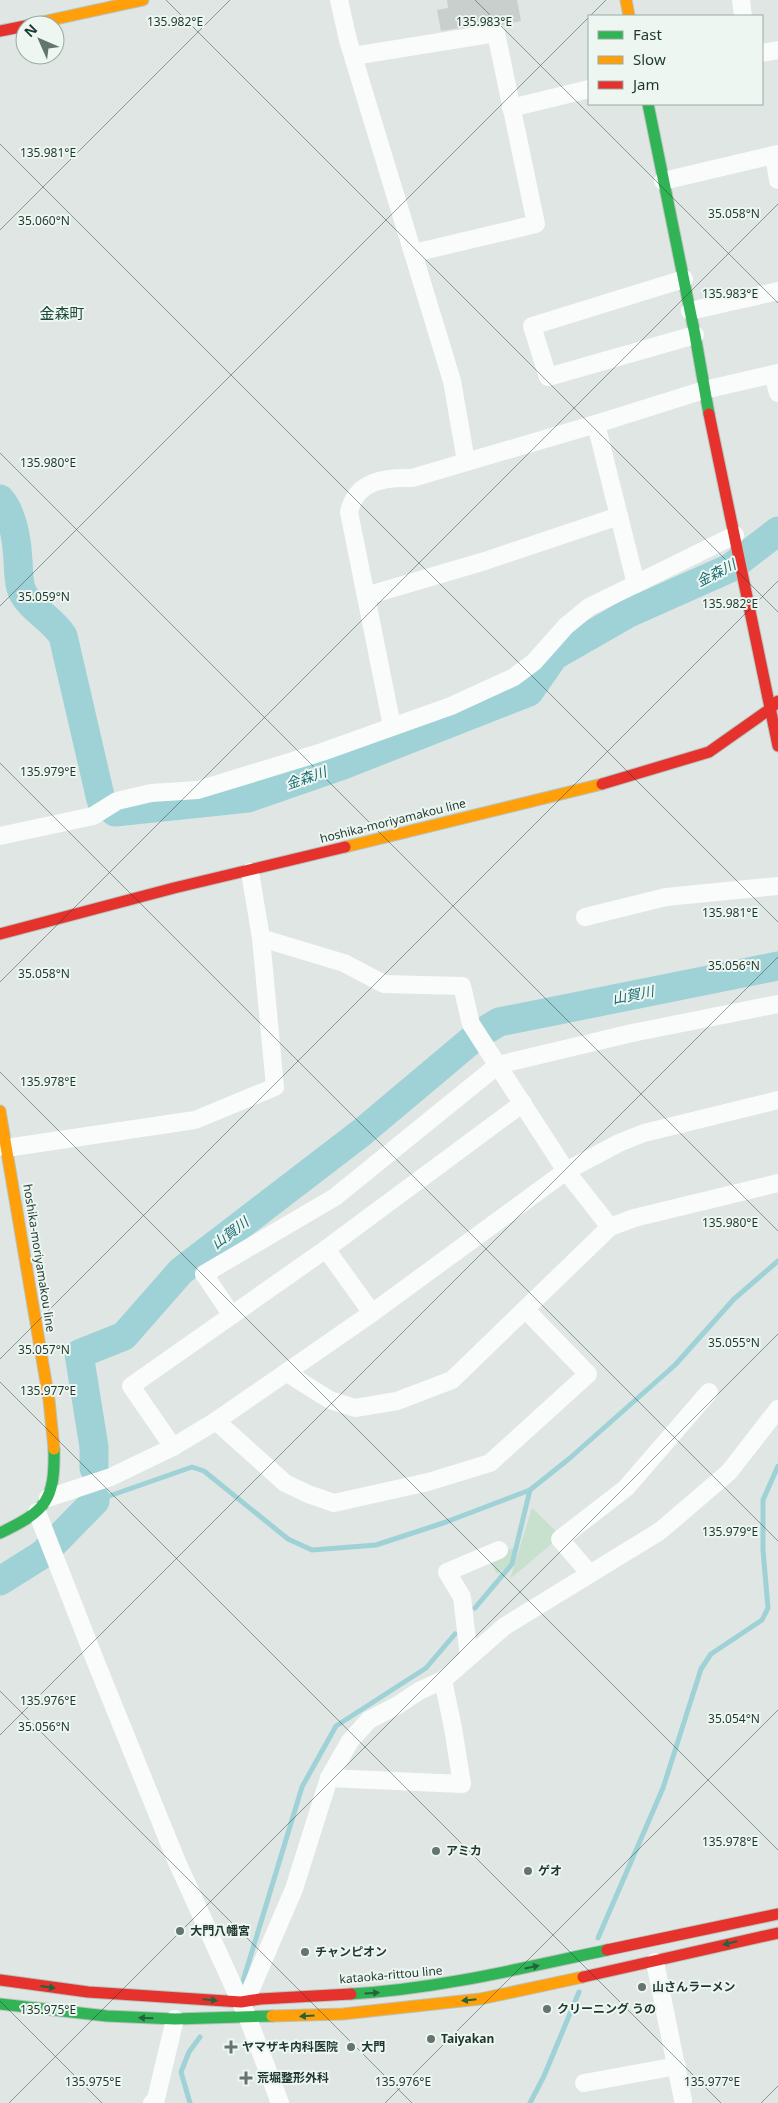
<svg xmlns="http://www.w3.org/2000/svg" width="778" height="2103" font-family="'Noto Sans','Noto Sans JP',sans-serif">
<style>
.green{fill:#c8e0ce}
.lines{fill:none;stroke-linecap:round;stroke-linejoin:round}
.stream{stroke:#9fd2d6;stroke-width:5}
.river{stroke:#9fd2d6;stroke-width:29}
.building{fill:#c9cfcc}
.fast-casing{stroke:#b9c3be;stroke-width:13}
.slow-casing{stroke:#b9c3be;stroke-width:13}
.jam-casing{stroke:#b9c3be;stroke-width:13}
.street{stroke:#fafbfb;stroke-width:18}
.fast{stroke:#30b455;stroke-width:11}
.slow{stroke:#ff9f0a;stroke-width:11}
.jam{stroke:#e5322d;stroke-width:11}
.oneway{fill:#25633c}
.ticks{fill:none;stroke:#1f382f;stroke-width:1;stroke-opacity:0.45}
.poi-dot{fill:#63756e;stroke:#edf6f1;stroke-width:2}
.labels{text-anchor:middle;stroke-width:4;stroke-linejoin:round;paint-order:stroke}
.street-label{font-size:12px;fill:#1f382f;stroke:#edf6f1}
.poi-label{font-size:12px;font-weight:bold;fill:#1f382f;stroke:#edf6f1;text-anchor:start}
.water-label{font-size:14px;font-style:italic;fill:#196c74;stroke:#edf6f1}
.quarter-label{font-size:15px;fill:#1b4a3b;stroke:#edf6f1}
.ticks-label{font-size:12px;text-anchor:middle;fill:#1f382f;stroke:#edf6f1;stroke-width:4;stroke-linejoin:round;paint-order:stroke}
</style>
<rect width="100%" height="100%" fill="#e0e6e3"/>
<g class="green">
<polygon points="532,1508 561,1536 510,1579"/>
<polygon points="515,1548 512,1564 497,1574 487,1555"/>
</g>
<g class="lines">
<g class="stream">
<polyline points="95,1501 192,1467 204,1471 288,1539 312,1550 376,1545 446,1522 530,1490 570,1458 675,1365 734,1299 778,1261"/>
<polyline points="475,1608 512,1564 530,1490"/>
<polyline points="598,1938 663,1788 701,1669 711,1654 762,1620 768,1608 763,1550 763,1500 778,1466"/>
<polyline points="239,1987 243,1981 302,1787 336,1726 426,1668 455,1634"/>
<polyline points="190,2103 181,2072 189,2052 200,2037"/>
<polyline points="530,2103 544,2076 579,1992"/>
</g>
<g class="river">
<path d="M0,499C14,515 17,541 18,561C19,571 18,582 22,591C29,608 53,619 63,636L101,800L115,812L248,798L343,765L529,692L554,656L629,613L730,568L778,531"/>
<polyline points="489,1028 499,1022 778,966"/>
<polyline points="94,1468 94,1447 79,1354 124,1336 181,1271 361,1133 474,1038"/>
<polyline points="0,1581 43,1554 95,1501 95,1498"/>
</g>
</g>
<polygon class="building" points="447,0 517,0 521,21 502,25 494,23 441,31 437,10 448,8"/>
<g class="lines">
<defs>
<g id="fast">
<polyline points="648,104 695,335 709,414"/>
<path d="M0,1533C46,1511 55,1501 54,1449"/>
<path d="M351,1994C438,1989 522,1968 607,1950"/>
<polyline points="0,2004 107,2016 175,2019 272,2016"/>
</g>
<g id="slow">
<polyline points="626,0 629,16"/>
<polyline points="28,25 143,0"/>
<polyline points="345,847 602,784"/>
<polyline points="0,1111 49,1400 54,1449"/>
<polyline points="272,2016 343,2014 480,1999 583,1977"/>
</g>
<g id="jam">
<polyline points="0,31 25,26"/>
<polyline points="709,414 778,746"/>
<polyline points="602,784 709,752 770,709 778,701"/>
<polyline points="0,934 174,888 345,847"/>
<polyline points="607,1950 778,1914"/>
<polyline points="583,1977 778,1933"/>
<polyline points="0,1980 88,1992 241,2002 260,1999 351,1994"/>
</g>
</defs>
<use href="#fast" class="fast-casing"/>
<use href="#slow" class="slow-casing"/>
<use href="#jam" class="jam-casing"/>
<g class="street">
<polyline points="339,0 348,40 452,381 466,461"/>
<polyline points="741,0 743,16"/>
<polyline points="762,53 778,50"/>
<polyline points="353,56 496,33 536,224 414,253"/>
<polyline points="511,108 589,89"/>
<polyline points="774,155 778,180"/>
<polyline points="663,181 778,154"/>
<polyline points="684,279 532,326 548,377 695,335"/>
<polyline points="690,311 778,291"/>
<polyline points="773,374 778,393"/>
<polyline points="596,424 636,584"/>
<polyline points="366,596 485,561 619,516"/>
<path d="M392,726L349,512C356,481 384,477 412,478L596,424L704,390L778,373"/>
<polyline points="0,836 93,816 117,801 151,793 198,790 322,752 451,706 514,677 534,662 566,626 589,607 735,535"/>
<polyline points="585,917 666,897 778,886"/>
<polyline points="261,938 344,963 384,984 462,986 471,1024 566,1171 610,1227"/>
<polyline points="6,1148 195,1120 275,1087 261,938 250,872"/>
<polyline points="326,1249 372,1313"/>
<polyline points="231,1314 204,1274 335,1197 498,1065 632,1033 778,1004"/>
<polyline points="287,1373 330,1400 355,1408 397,1401 452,1380 610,1227 634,1218 778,1183"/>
<polyline points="216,1421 285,1483 308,1494 334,1503 428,1482 490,1463 588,1374 526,1310"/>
<polyline points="173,1447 131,1386 326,1249 523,1103"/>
<polyline points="48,1498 111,1477 173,1447 216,1421 372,1313 566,1171 619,1143 644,1133 778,1100"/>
<polyline points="37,1512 97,1665 177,1862 247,2016 280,2103"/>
<polyline points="590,1574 560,1539 626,1488 709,1392"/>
<polyline points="469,1657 462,1597 447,1572 499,1550"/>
<polyline points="329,1778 462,1784 453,1728 443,1680"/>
<polyline points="655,1962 683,2100"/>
<polyline points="241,2002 251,1989 294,1889 329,1778 350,1741 369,1720 398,1705 419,1691 443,1680 505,1626 660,1531 729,1472 778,1409"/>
<polyline points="584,2083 677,2066"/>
<polyline points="152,2103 156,2099 175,2019"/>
</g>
<use href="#fast" class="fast"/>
<use href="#slow" class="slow"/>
<use href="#jam" class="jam"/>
</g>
<defs><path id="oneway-solid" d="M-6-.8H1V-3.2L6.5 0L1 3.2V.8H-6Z" transform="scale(1.25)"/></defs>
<g class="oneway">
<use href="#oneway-solid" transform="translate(730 1943) rotate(166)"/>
<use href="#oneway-solid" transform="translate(532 1967) rotate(-12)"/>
<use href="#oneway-solid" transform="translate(48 1987) rotate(8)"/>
<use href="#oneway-solid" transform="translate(372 1993) rotate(-3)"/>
<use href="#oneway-solid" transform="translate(210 2000) rotate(5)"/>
<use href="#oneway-solid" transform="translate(469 2000) rotate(174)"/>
<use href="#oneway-solid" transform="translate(307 2016) rotate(177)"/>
<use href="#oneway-solid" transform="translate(146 2018) rotate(-178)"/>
</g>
<path class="ticks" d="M166,0L778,612M475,0L778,303M590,16L606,0M0,144L778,922M0,230L230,0M0,453L778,1231M0,606L589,17M0,763L778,1541M0,982L778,204M0,1072L778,1850M0,1359L778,581M0,1382L721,2103M0,1691L412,2103M0,1735L778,957M0,2001L102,2103M9,2103L778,1334M385,2103L778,1710M761,2103L778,2086"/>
<g class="poi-dot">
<circle cx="436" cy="1851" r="5"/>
<circle cx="528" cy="1871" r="5"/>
<circle cx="180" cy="1931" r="5"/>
<circle cx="305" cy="1952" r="5"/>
<circle cx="642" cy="1987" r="5"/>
<circle cx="547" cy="2009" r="5"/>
<circle cx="431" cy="2039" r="5"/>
<path d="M228.5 2039.5h5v5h5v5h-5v5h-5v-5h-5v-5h5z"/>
<circle cx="351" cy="2047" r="5"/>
<path d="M243.5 2070.5h5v5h5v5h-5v5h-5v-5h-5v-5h5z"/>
</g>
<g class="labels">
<g class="street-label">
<text transform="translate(393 821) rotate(-14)" y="4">hoshika-moriyamakou line</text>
<text transform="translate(39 1258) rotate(81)" y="4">hoshika-moriyamakou line</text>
<text transform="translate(391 1975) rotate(-5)" y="4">kataoka-rittou line</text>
</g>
<g class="poi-label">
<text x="446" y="1855">アミカ</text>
<text x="538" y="1875">ゲオ</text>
<text x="190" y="1935">大門八幡宮</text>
<text x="315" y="1956">チャンピオン</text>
<text x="652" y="1991">山さんラーメン</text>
<text x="557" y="2013">クリーニング うの</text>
<text x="441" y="2043">Taiyakan</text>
<text x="242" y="2051">ヤマザキ内科医院</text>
<text x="361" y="2051">大門</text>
<text x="257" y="2082">荒堀整形外科</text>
</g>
<g class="water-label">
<text transform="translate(716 573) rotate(-27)" y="5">金森川</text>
<text transform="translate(306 778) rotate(-19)" y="5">金森川</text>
<text transform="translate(633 995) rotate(-11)" y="5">山賀川</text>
<text transform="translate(230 1233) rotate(-37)" y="5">山賀川</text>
</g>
<g class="quarter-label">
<text x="62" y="319">金森町</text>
</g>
</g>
<g class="ticks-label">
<text x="175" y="26">135.982°E</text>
<text x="484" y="26">135.983°E</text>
<text x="48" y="157">135.981°E</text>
<text x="734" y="218">35.058°N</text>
<text x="44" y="225">35.060°N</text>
<text x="730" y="298">135.983°E</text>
<text x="48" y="467">135.980°E</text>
<text x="44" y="601">35.059°N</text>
<text x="730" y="608">135.982°E</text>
<text x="48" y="776">135.979°E</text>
<text x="730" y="917">135.981°E</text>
<text x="734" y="970">35.056°N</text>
<text x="44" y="978">35.058°N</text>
<text x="48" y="1086">135.978°E</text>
<text x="730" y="1227">135.980°E</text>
<text x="734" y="1347">35.055°N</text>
<text x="44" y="1354">35.057°N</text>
<text x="48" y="1395">135.977°E</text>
<text x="730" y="1536">135.979°E</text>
<text x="48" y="1705">135.976°E</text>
<text x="734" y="1723">35.054°N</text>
<text x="44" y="1731">35.056°N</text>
<text x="730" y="1846">135.978°E</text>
<text x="48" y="2014">135.975°E</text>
<text x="93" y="2086">135.975°E</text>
<text x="403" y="2086">135.976°E</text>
<text x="712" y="2086">135.977°E</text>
</g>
<rect x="588" y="15" width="175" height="90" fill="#edf6f1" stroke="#9baaa3"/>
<rect x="598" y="31" width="25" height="8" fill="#30b455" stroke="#9baaa3"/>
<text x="633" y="40" font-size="15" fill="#1f382f">Fast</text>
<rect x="598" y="56" width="25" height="8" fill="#ff9f0a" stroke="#9baaa3"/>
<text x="633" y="65" font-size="15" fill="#1f382f">Slow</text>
<rect x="598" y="81" width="25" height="8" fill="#e5322d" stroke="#9baaa3"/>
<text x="633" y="90" font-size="15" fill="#1f382f">Jam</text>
<g transform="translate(40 40) rotate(315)"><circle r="24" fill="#edf6f1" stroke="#9baaa3"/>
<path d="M0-4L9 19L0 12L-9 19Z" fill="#63756e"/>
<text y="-8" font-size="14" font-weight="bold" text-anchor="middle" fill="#1f382f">N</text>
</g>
</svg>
